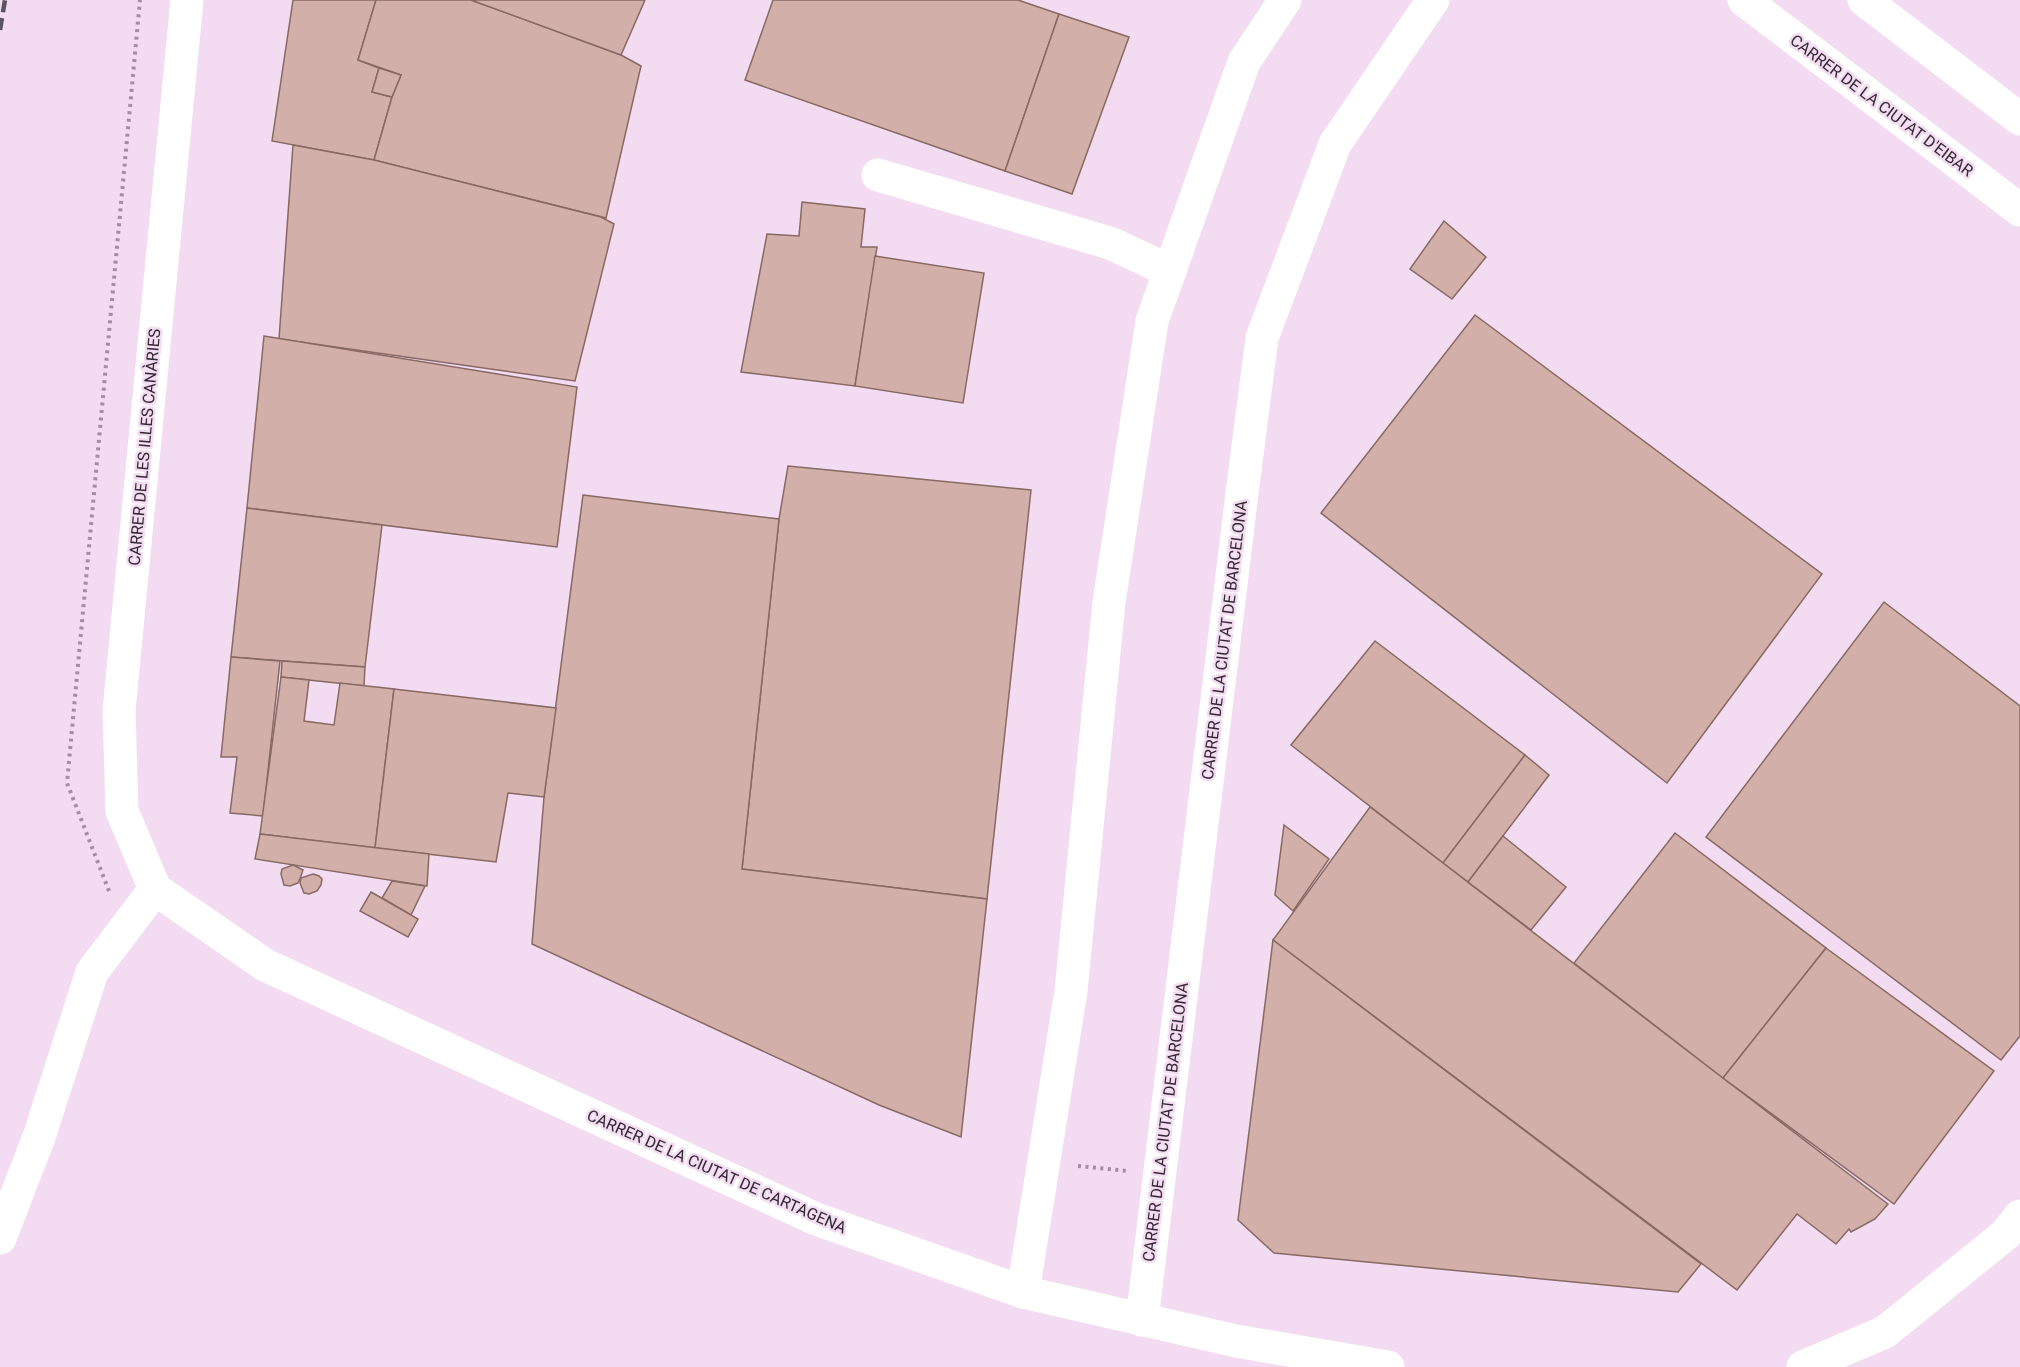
<svg xmlns="http://www.w3.org/2000/svg" width="2020" height="1367" font-family="Roboto,sans-serif">
<style>
.building{fill:#d2b0a9;stroke:#886963;stroke-width:1.5}
.lines{fill:none;stroke-linecap:round;stroke-linejoin:round}
.path{stroke:#a190a1;stroke-width:4;stroke-dasharray:3 4.5;stroke-linecap:butt}
.minor{stroke:#fff;stroke-width:33}
.rail{stroke:#5e525e;stroke-width:4.5;stroke-dasharray:12 6;stroke-linecap:butt}
.labels{text-anchor:middle;stroke-width:5;stroke-linejoin:round;paint-order:stroke}
.street-label{font-size:16px;fill:#312831;stroke:#f3dbf2}
</style>
<rect width="100%" height="100%" fill="#f3dbf2"/>
<g class="building">
<polygon points="293,0 376,0 358,60 379,68 372,92 392,97 374,160 272,141"/>
<polygon points="376,0 471,0 621,55 641,66 606,218 374,160 392,97 401,75 358,60"/>
<polygon points="471,0 645,0 621,55"/>
<polygon points="773,0 1018,0 1059,14 1005,171 745,80"/>
<polygon points="1059,14 1129,37 1072,194 1005,171"/>
<polygon points="379,68 401,75 392,97 372,92"/>
<polygon points="293,145 374,160 601,217 614,224 575,381 279,339"/>
<polygon points="802,202 865,209 861,247 877,247 855,386 741,372 767,234 799,236"/>
<polygon points="1444,221 1486,257 1452,299 1410,269"/>
<polygon points="875,256 984,273 963,403 855,386"/>
<polygon points="1475,315 1822,574 1667,783 1321,513"/>
<polygon points="264,336 577,387 557,547 247,508"/>
<polygon points="788,466 1031,490 987,899 742,869 779,519"/>
<polygon points="583,495 779,519 742,869 987,899 961,1137 879,1105 532,944 544,797"/>
<polygon points="247,508 382,525 365,667 231,657"/>
<polygon points="1884,602 2020,706 2020,1036 2001,1060 1706,837"/>
<polygon points="1375,641 1525,755 1443,863 1291,745"/>
<polygon points="231,657 280,661 263,816 230,813 237,757 221,757"/>
<polygon points="282,661 365,667 364,686 281,677"/>
<polygon points="281,677 309,680 304,721 334,725 340,683 394,689 375,848 260,834"/>
<polygon points="394,689 556,708 544,797 508,793 496,862 375,848"/>
<polygon points="1525,755 1549,775 1468,882 1443,863"/>
<polygon points="1370,807 1723,1078 1888,1204 1875,1219 1851,1232 1849,1229 1836,1244 1797,1214 1737,1290 1273,940"/>
<polygon points="1284,825 1329,859 1293,911 1275,895"/>
<polygon points="1675,833 1826,948 1723,1078 1574,963"/>
<polygon points="260,834 429,854 427,886 255,859"/>
<polygon points="1503,836 1566,887 1531,930 1468,882"/>
<polygon points="293,865 303,870 301,876 298,883 290,886 284,885 281,874 282,869"/>
<polygon points="313,874 319,876 322,879 321,885 317,891 309,894 304,893 300,883 301,878"/>
<polygon points="392,881 425,886 411,915 382,898"/>
<polygon points="371,892 418,919 408,937 360,911"/>
<polygon points="1273,940 1701,1264 1678,1292 1274,1253 1238,1220"/>
<polygon points="1826,948 1994,1071 1894,1204 1723,1078"/>
</g>
<g class="lines">
<g class="path">
<polyline points="109,891 67,783 140,0"/>
<polyline points="1078,1166 1127,1171"/>
</g>
<g class="minor">
<polyline points="1744,0 2020,210"/>
<polyline points="1864,0 2020,119"/>
<polyline points="878,175 1110,243 1170,271"/>
<polyline points="155,889 265,965 816,1219 1023,1292 1236,1341 1388,1367"/>
<polyline points="155,889 122,811 119,711 187,0"/>
<polyline points="0,1238 39,1137 92,972 155,889"/>
<polyline points="1023,1292 1071,991 1109,602 1152,321 1244,62 1285,0"/>
<polyline points="1142,1320 1242,493 1262,338 1335,144 1433,0"/>
<polyline points="1803,1367 1885,1332 2006,1234 2020,1216"/>
</g>
<polyline class="rail" points="0,30 5,0"/>
</g>
<g class="labels">
<g class="street-label">
<text transform="translate(1882 105) rotate(37)" y="6">CARRER DE LA CIUTAT D'EIBAR</text>
<text transform="translate(144 447) rotate(-85)" y="6">CARRER DE LES ILLES CANÀRIES</text>
<text transform="translate(1224 640) rotate(-83)" y="6">CARRER DE LA CIUTAT DE BARCELONA</text>
<text transform="translate(1165 1122) rotate(-83)" y="6">CARRER DE LA CIUTAT DE BARCELONA</text>
<text transform="translate(717 1171) rotate(24)" y="6">CARRER DE LA CIUTAT DE CARTAGENA</text>
</g>
</g>
</svg>
